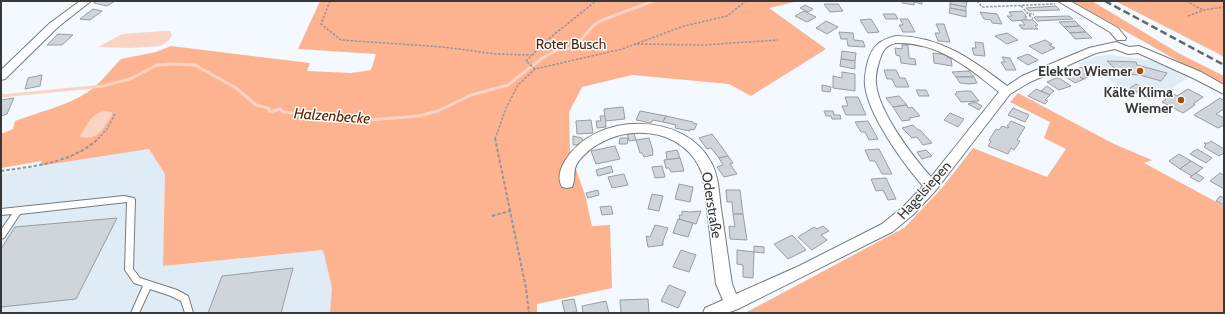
<svg xmlns="http://www.w3.org/2000/svg" width="1225" height="314" font-family="Cabin,sans-serif">
<style>
.built{fill:#dfebf5}
.green{fill:#fdb390}
.water{fill:#fbd3c2}
.lines{fill:none;stroke-linecap:round;stroke-linejoin:round}
.stream{stroke:#fbd3c2;stroke-width:3}
.building{fill:#cfd5da;stroke:#979da2}
.lane-casing{stroke:#767b80;stroke-width:2}
.street-casing{stroke:#767b80;stroke-width:2}
.path-far1{stroke:#92969a;stroke-width:1.5;stroke-dasharray:2.5 1.5;stroke-linecap:butt}
.path{stroke:#92969a;stroke-width:2;stroke-dasharray:3.5 2;stroke-linecap:butt}
.lane{fill:#fff;fill-rule:evenodd}
.street{fill:#fff;fill-rule:evenodd}
.rail{stroke:#64676a;stroke-width:2.5;stroke-dasharray:7 3.5;stroke-linecap:butt}
.poi-dot{fill:#ac4a0b;stroke:#fff;stroke-width:1.5}
.labels{text-anchor:middle;stroke-width:3;stroke-linejoin:round;paint-order:stroke}
.park-label{font-size:14px;fill:#472210;stroke:#fff}
.poi-label{font-size:14px;font-weight:bold;fill:#36383a;stroke:#fff;text-anchor:end}
.street-label{font-size:14px;fill:#36383a;stroke:#fff}
.water-label{font-size:15px;font-style:italic;fill:#5c2300;stroke:#fff}
</style>
<rect width="100%" height="100%" fill="#f3f9ff"/>
<g class="built">
<polygon points="1110,55 1148,60 1163,65 1190,77 1149,101 1078,63 1098,56"/>
<polygon points="149,149 165,174 163,266 323,250 332,288 330,313 1,313 1,174 39,166"/>
</g>
<g class="green">
<path d="M320,1H799L769,8L826,49L751,96L729,84L632,75L582,87L569,112L570,152L585,195L592,226L610,225L612,288L537,304V313H330L332,288L323,250L163,266L165,174L149,149L39,166L42,161L1,168V134L13,129L15,121C39,112 66,106 88,92C101,83 110,70 121,59L156,52L171,46L310,63L307,71L351,73L371,70L376,54L298,49Z"/>
<polygon points="1072,1 1092,1 1180,54 1224,76 1224,87"/>
<polygon points="1115,1 1224,1 1224,57 1215,52"/>
<polygon points="1018,93 1114,144 1152,160 1144,163 1224,206 1224,313 745,313 904,228 942,188 973,148 1047,177 1066,149 1044,138 1050,122 1010,102"/>
</g>
<g class="water">
<polygon points="163,31 170,31 172,35 169,40 161,46 130,48 98,47 122,34"/>
<path d="M105,111L112,112V115C104,128 98,141 81,137L80,136C87,125 91,113 105,111Z"/>
</g>
<g class="lines">
<polyline class="stream" points="1,96 103,86 130,79 157,65 173,64 195,65 236,88 256,105 268,108 270,112 280,109 283,112 369,120 419,116 438,111 471,95 508,85 541,59 557,50 574,48 593,26 600,21 653,1"/>
</g>
<g class="building">
<polygon points="97,1 115,1 107,6 94,3"/>
<polygon points="902,1 922,1 922,4 914,2 914,5 902,3"/>
<polygon points="950,1 967,2 966,7 950,4"/>
<polygon points="824,4 838,4 843,11 830,12"/>
<polygon points="950,4 966,7 966,11 950,8"/>
<polygon points="805,5 813,9 808,12 800,8"/>
<polygon points="1056,6 1060,10 1029,11 1026,8"/>
<polygon points="950,8 966,11 966,17 949,13"/>
<polygon points="93,9 102,11 90,20 80,19"/>
<polygon points="804,11 816,17 807,22 795,16"/>
<polygon points="1022,11 1027,17 1025,17 1027,20 1012,21 1007,16 1012,16 1009,12"/>
<polygon points="980,12 997,14 1002,24 992,23 991,20 984,19"/>
<polygon points="883,14 895,14 898,19 886,19"/>
<polygon points="1069,16 1073,19 1037,21 1034,17"/>
<polygon points="871,19 879,32 868,33 860,20"/>
<polygon points="900,19 908,19 915,32 903,32 899,25 903,25"/>
<polygon points="1021,20 1033,20 1038,25 1035,26 1038,29 1022,29 1019,25 1025,25"/>
<polygon points="826,21 838,27 827,34 816,28"/>
<polygon points="1075,21 1080,26 1064,27 1059,22"/>
<polygon points="936,24 944,24 950,42 938,41 935,33 940,33"/>
<polygon points="1080,26 1086,32 1070,33 1064,27"/>
<polygon points="839,32 853,33 854,40 863,41 865,47 848,46 847,39 841,39"/>
<polygon points="1086,32 1092,38 1075,39 1070,33"/>
<polygon points="1007,33 1018,40 1007,44 995,36"/>
<polygon points="58,34 73,35 62,45 47,45"/>
<polygon points="1045,40 1052,44 1049,45 1055,48 1042,54 1029,46"/>
<polygon points="975,42 983,43 985,56 974,55 972,48 976,48"/>
<polygon points="902,45 908,45 909,58 915,59 916,65 901,63 900,56 896,55 895,48 902,49"/>
<polygon points="842,51 856,53 855,61 841,59"/>
<polygon points="933,53 947,55 948,58 951,58 952,66 934,63"/>
<polygon points="1028,54 1038,60 1028,65 1017,58"/>
<polygon points="1002,57 1010,58 1016,70 1006,70 1001,62 1005,62"/>
<polygon points="841,59 855,61 855,69 840,66"/>
<polygon points="1107,61 1136,62 1137,65 1167,73 1161,81 1140,75 1124,74 1120,73"/>
<polygon points="1081,67 1093,75 1083,79 1072,71"/>
<polygon points="884,70 896,70 900,78 905,78 909,87 896,87 892,79 887,79"/>
<polygon points="969,71 974,77 956,77 952,72"/>
<polygon points="1072,71 1083,79 1084,79 1075,83 1063,75"/>
<polygon points="842,72 855,74 855,91 833,88 833,76 842,78"/>
<polygon points="42,75 40,86 25,89 28,78"/>
<polygon points="956,77 974,77 977,83 969,84 960,83"/>
<polygon points="1056,78 1059,78 1071,86 1059,90 1047,82"/>
<polygon points="1136,84 1151,92 1144,96 1130,88"/>
<polygon points="822,85 831,87 830,92 822,91"/>
<polygon points="1047,86 1054,91 1049,95 1041,91"/>
<polygon points="1036,89 1050,95 1045,100 1048,101 1045,104 1028,96"/>
<polygon points="1188,89 1203,97 1193,104 1195,105 1183,113 1162,102 1166,99 1162,97 1166,95 1170,97 1174,94 1177,96"/>
<polygon points="916,90 926,90 929,96 919,96"/>
<polygon points="964,91 971,91 979,101 961,102 955,94 957,93 956,92"/>
<polygon points="899,96 907,105 893,107 886,98"/>
<polygon points="845,97 858,97 866,115 846,115 842,106 848,106"/>
<polygon points="14,98 7,114 1,116 1,100"/>
<polygon points="1220,98 1224,101 1224,109 1216,114 1224,118 1224,125 1218,128 1194,115"/>
<polygon points="975,102 982,106 979,110 968,104"/>
<polygon points="907,105 908,108 912,107 920,116 909,118 910,120 902,121 893,107"/>
<polygon points="623,107 625,119 605,121 604,109"/>
<polygon points="1013,108 1029,115 1025,122 1008,115"/>
<polygon points="640,111 666,116 663,122 653,120 651,123 636,120"/>
<polygon points="824,111 833,111 834,115 840,115 841,119 832,119 831,116 826,116"/>
<polygon points="950,113 964,119 958,127 944,120"/>
<polygon points="600,116 605,116 606,127 597,128 596,121 601,121"/>
<polygon points="666,116 693,122 693,123 697,124 694,130 690,129 690,131 675,128 676,125 663,122"/>
<polygon points="591,120 593,133 577,134 576,121"/>
<polygon points="868,121 878,139 869,140 865,132 861,132 855,122"/>
<polygon points="1011,121 1025,127 1017,140 1020,141 1014,150 1011,148 1008,154 988,146 991,141 989,140 996,129 999,130 1002,126 1008,128 1009,127 1007,126"/>
<polygon points="913,125 918,130 920,130 932,143 923,145 917,137 912,138 902,128"/>
<polygon points="627,133 634,133 636,140 629,141"/>
<polygon points="712,134 721,146 728,156 719,158 711,148 707,149 699,138"/>
<polygon points="573,136 582,138 583,144 573,145"/>
<polygon points="620,138 628,138 627,144 619,144"/>
<polygon points="649,138 653,151 652,151 653,155 644,157 642,153 640,153 636,140"/>
<polygon points="1211,141 1224,149 1224,153 1219,156 1204,147 1206,145 1204,143 1209,143"/>
<polygon points="615,146 620,159 596,164 591,151"/>
<polygon points="879,149 892,174 882,174 875,161 870,161 865,150"/>
<polygon points="1197,149 1212,158 1206,163 1190,154"/>
<polygon points="677,150 680,158 667,160 666,152"/>
<polygon points="926,150 932,156 922,159 917,152"/>
<polygon points="1179,154 1191,161 1180,169 1169,161"/>
<polygon points="728,156 733,163 730,164 737,174 724,177 717,167 723,165 719,158"/>
<polygon points="680,158 684,171 671,172 669,168 666,168 664,160"/>
<polygon points="1191,161 1203,168 1192,176 1180,169"/>
<polygon points="611,166 613,172 598,176 596,170"/>
<polygon points="662,166 665,177 655,178 652,167"/>
<polygon points="1196,173 1204,178 1199,182 1190,177"/>
<polygon points="1220,173 1224,175 1224,189 1210,181"/>
<polygon points="624,174 628,185 612,188 608,177"/>
<polygon points="886,178 896,199 888,200 883,190 876,191 871,179"/>
<polygon points="679,184 693,187 690,202 675,199"/>
<polygon points="598,190 599,195 588,198 586,193"/>
<polygon points="726,190 740,190 743,214 733,214 732,202 727,202"/>
<polygon points="652,194 663,196 659,211 648,209"/>
<polygon points="1220,196 1224,198 1224,205 1216,201"/>
<polygon points="611,206 613,214 602,215 600,207"/>
<polygon points="682,211 690,212 701,211 696,224 680,220 679,215 682,215"/>
<polygon points="733,214 743,214 747,240 730,239 729,226 735,227"/>
<polygon points="117,218 76,299 1,307 1,249 15,227"/>
<polygon points="678,219 693,223 688,237 673,233"/>
<polygon points="655,225 668,228 663,241 663,245 648,247 646,236 650,237"/>
<polygon points="823,226 829,231 821,235 827,240 812,250 798,237 814,227 817,229"/>
<polygon points="792,235 806,250 788,259 774,244"/>
<polygon points="754,246 764,247 764,253 754,252"/>
<polygon points="681,250 696,255 689,272 673,267"/>
<polygon points="737,250 754,252 753,278 743,277 743,265 737,264"/>
<polygon points="293,268 281,313 208,313 222,276"/>
<polygon points="669,285 686,292 678,308 661,301"/>
<polygon points="574,299 577,312 565,313 562,301"/>
<polygon points="648,299 649,313 621,313 620,300"/>
<polygon points="606,301 609,313 583,313 582,306"/>
</g>
<g class="lines">
<defs>
<polygon id="lane" points="124,196 134,198 135,200 133,269 140,278 177,290 188,296 193,313 185,313 181,301 171,296 150,289 139,313 131,313 143,286 134,283 125,270 127,202 20,214 4,238 1,239 1,230 12,214 1,215 1,209"/>
<g id="street">
<polygon points="80,1 91,1 58,27 5,79 1,80 1,70 50,23"/>
<polygon points="1058,1 1070,1 1118,28 1126,38 1125,40 1117,40 1110,32"/>
<path d="M896,36C940,36 973,60 1007,86L1022,76L1089,48L1116,42L1129,47L1139,46L1201,72L1224,85V94L1193,78L1138,53L1128,54L1115,49L1096,53L1030,82L1010,94L936,190L914,214L892,232L738,309L727,313H703L705,308L723,300L716,284L703,176C686,124 617,121 583,156C569,170 578,176 572,187L567,188L562,187C557,178 560,169 565,161C595,111 686,111 712,164C719,178 719,194 721,209C725,234 728,259 732,284L736,294L799,266L882,224L904,206L923,186C903,163 868,115 865,85C864,77 866,69 868,61C873,45 880,40 896,36ZM896,43C938,42 968,67 999,92L931,177C912,156 879,112 876,84C875,76 877,69 879,62C882,52 885,45 896,43Z"/>
</g>
</defs>
<use href="#lane" class="lane-casing"/>
<use href="#street" class="street-casing"/>
<g class="path-far1">
<polyline points="330,1 321,24 341,40 443,47 496,54 531,55"/>
<polyline points="977,1 982,7 1055,4"/>
<polyline points="1186,1 1203,10"/>
<polyline points="1021,6 1033,19"/>
<polyline points="1029,14 1034,14"/>
<polyline points="1188,16 1204,10 1224,7"/>
<polyline points="637,44 703,45 778,40"/>
<polyline points="535,69 526,61 551,37 596,1"/>
<polyline points="98,139 107,129 115,114"/>
<polyline points="495,139 506,108 518,85 535,69 622,49 684,26 727,16 746,1"/>
</g>
<g class="path">
<polyline points="495,138 510,211"/>
<path d="M1,171C34,166 73,163 99,138"/>
<polyline points="492,216 510,211 526,288 529,313"/>
</g>
<use href="#lane" class="lane"/>
<use href="#street" class="street"/>
<polyline class="rail" points="1105,1 1224,65"/>
</g>
<g class="poi-dot">
<circle cx="1140" cy="71" r="4"/>
<circle cx="1181" cy="100" r="4"/>
</g>
<g class="labels">
<g class="park-label">
<text x="571" y="49">Roter Busch</text>
</g>
<g class="poi-label">
<text x="1132" y="76">Elektro Wiemer</text>
<text x="1173" y="97">Kälte Klima<tspan x="1173" dy="16">Wiemer</tspan></text>
</g>
<g class="street-label">
<text transform="translate(924 190) rotate(-48)" y="5">Hagelsiepen</text>
<text transform="translate(712 205) rotate(81)" y="5">Oderstraße</text>
</g>
<g class="water-label">
<text transform="translate(332 116) rotate(4)" y="5">Halzenbecke</text>
</g>
</g>
<rect width="1225" height="314" fill="none" stroke="#36383a" stroke-width="4"/>
</svg>
